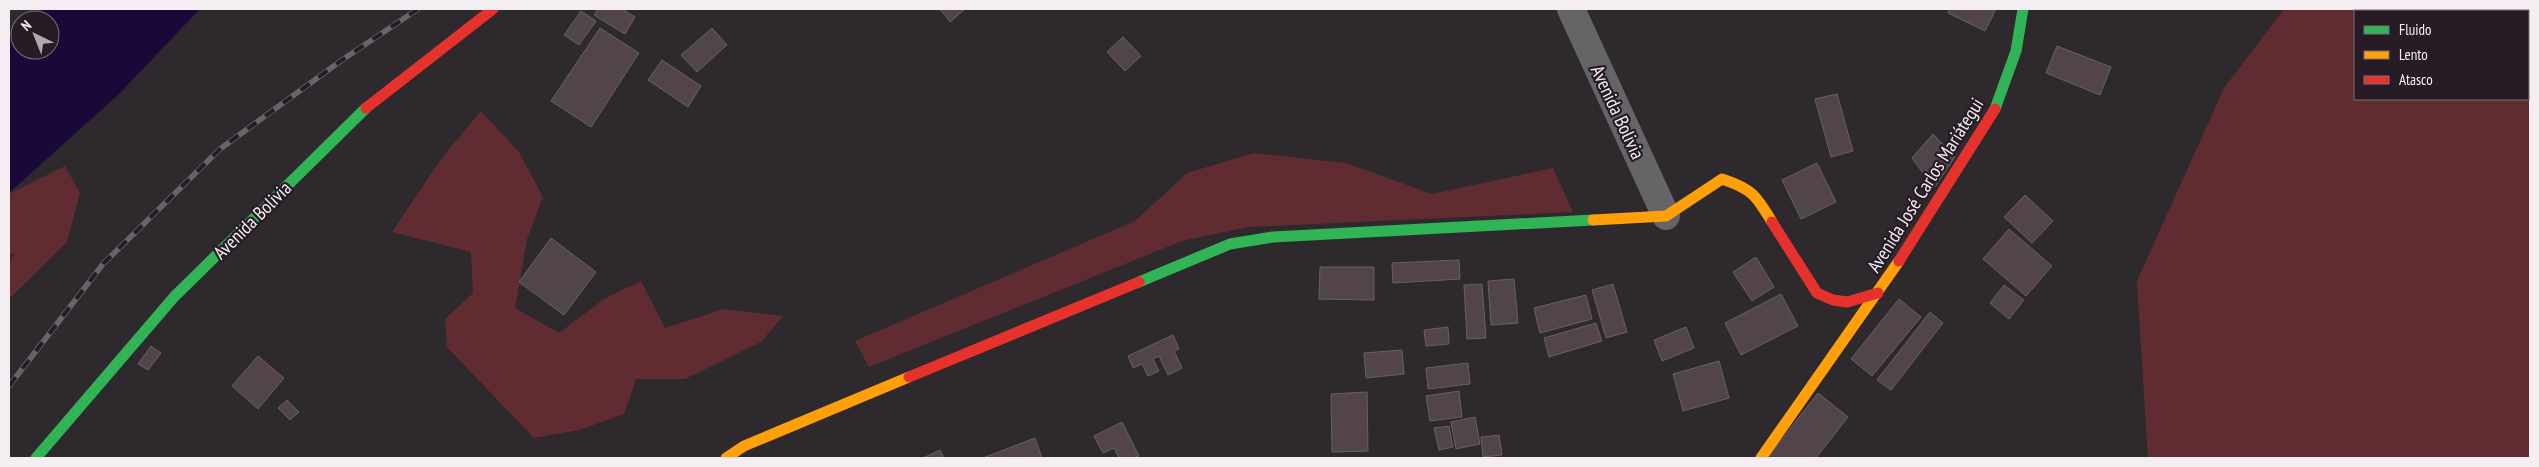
<svg xmlns="http://www.w3.org/2000/svg" width="2539" height="467" font-family="'PT Sans Narrow',sans-serif">
<style>
.green{fill:#602c32}
.water{fill:#1a0839}
.building{fill:#52444b;stroke:#666164}
.lines{fill:none;stroke-linecap:round;stroke-linejoin:round}
.street{stroke:#656466;stroke-width:28}
.fast{stroke:#30b455;stroke-width:11}
.slow{stroke:#ff9f0a;stroke-width:11}
.jam{stroke:#e5322d;stroke-width:11}
.rail-casing{stroke:#666466;stroke-width:5.5}
.rail{stroke:#271c25;stroke-width:4;stroke-dasharray:11;stroke-linecap:butt}
.labels{text-anchor:middle;stroke-width:4.5;stroke-linejoin:round;paint-order:stroke}
.street-label{font-size:19px;fill:#f4edf2;stroke:#271c25}
</style>
<rect width="100%" height="100%" fill="#2e292d"/>
<g class="green">
<polygon points="2284,9 2374,9 2387,11 2355,11 2355,99 2528,99 2528,40 2530,40 2530,458 2148,458 2137,281 2224,88"/>
<polygon points="481,111 519,152 543,197 527,239 515,308 559,333 604,299 641,281 665,328 724,309 783,316 761,342 685,379 636,379 624,414 579,430 534,438 447,347 445,319 473,293 471,252 392,232 441,159"/>
<polygon points="1254,153 1346,163 1432,194 1553,168 1573,212 1248,227 1182,241 869,367 855,341 1135,221 1187,173"/>
<polygon points="65,166 80,193 67,242 9,299 9,263 15,254 9,254 9,194"/>
</g>
<polygon class="water" points="42,9 200,9 118,95 9,193 9,39 20,29 20,50 50,50 50,20 30,20"/>
<g class="building">
<polygon points="598,9 622,9 635,17 625,34 594,15"/>
<polygon points="940,9 965,9 950,22"/>
<polygon points="1950,9 1996,9 1985,31 1948,13"/>
<polygon points="581,11 596,21 579,45 564,35"/>
<polygon points="600,28 639,53 591,127 551,101"/>
<polygon points="712,28 727,45 697,72 681,55"/>
<polygon points="1123,37 1141,56 1125,71 1107,52"/>
<polygon points="2057,46 2111,67 2100,95 2046,73"/>
<polygon points="662,60 701,86 688,107 648,80"/>
<polygon points="1837,94 1853,151 1831,157 1815,99"/>
<polygon points="1933,134 1955,157 1934,188 1912,158"/>
<polygon points="1817,163 1836,202 1801,219 1782,180"/>
<polygon points="2025,195 2053,221 2032,243 2004,217"/>
<polygon points="2009,229 2052,266 2026,296 1983,259"/>
<polygon points="551,238 596,272 564,315 519,282"/>
<polygon points="1756,257 1774,287 1752,301 1733,272"/>
<polygon points="1459,260 1460,279 1393,283 1392,263"/>
<polygon points="1320,267 1374,267 1374,300 1319,299"/>
<polygon points="1514,279 1518,323 1491,325 1488,281"/>
<polygon points="1482,284 1486,338 1467,339 1464,285"/>
<polygon points="1613,284 1627,332 1606,338 1592,290"/>
<polygon points="2004,285 2024,300 2009,319 1990,303"/>
<polygon points="1781,294 1798,326 1741,355 1725,323"/>
<polygon points="1586,295 1592,319 1540,333 1534,308"/>
<polygon points="1899,299 1921,317 1872,376 1851,359"/>
<polygon points="1930,312 1943,323 1891,390 1877,380"/>
<polygon points="1596,323 1602,341 1549,357 1544,338"/>
<polygon points="1448,327 1449,344 1426,346 1424,330"/>
<polygon points="1686,327 1694,348 1662,361 1654,340"/>
<polygon points="1173,335 1179,349 1174,351 1182,368 1168,375 1159,356 1153,359 1159,371 1148,376 1142,364 1133,368 1128,356"/>
<polygon points="151,346 161,353 148,370 138,364"/>
<polygon points="1402,350 1404,374 1366,378 1364,353"/>
<polygon points="258,356 284,378 258,409 232,386"/>
<polygon points="1719,361 1729,398 1683,411 1673,374"/>
<polygon points="1468,363 1470,384 1428,389 1426,368"/>
<polygon points="1459,391 1462,417 1430,421 1426,396"/>
<polygon points="1367,392 1368,451 1332,452 1331,394"/>
<polygon points="1818,393 1848,417 1816,458 1767,458"/>
<polygon points="287,400 299,412 290,420 278,408"/>
<polygon points="1475,417 1480,444 1456,449 1451,422"/>
<polygon points="1122,422 1139,456 1134,458 1119,458 1114,448 1103,453 1094,436"/>
<polygon points="1449,426 1453,447 1439,450 1434,428"/>
<polygon points="1499,435 1502,455 1483,457 1481,437"/>
<polygon points="1035,438 1042,458 983,458"/>
<polygon points="940,450 944,458 923,458"/>
</g>
<g class="lines">
<polyline class="street" points="1571,9 1666,216"/>
<g class="fast">
<polyline points="1995,109 2016,51 2023,9"/>
<polyline points="1139,282 1230,244 1273,237 1593,220"/>
<polyline points="36,458 174,297 366,108"/>
</g>
<g class="slow">
<path d="M1593,220L1666,216L1722,179C1752,189 1756,195 1772,222"/>
<polyline points="726,458 744,446 909,377"/>
<polyline points="1761,458 1899,261"/>
</g>
<g class="jam">
<polyline points="366,108 493,9"/>
<polyline points="1772,222 1817,293 1833,300 1847,302 1878,293"/>
<polyline points="1899,261 1995,109"/>
<polyline points="909,377 1139,282"/>
</g>
<defs>
<polyline id="rail" points="9,386 103,264 220,149 342,60 418,9"/>
</defs>
<use href="#rail" class="rail-casing"/>
<use href="#rail" class="rail"/>
</g>
<g class="labels">
<g class="street-label">
<text transform="translate(1618 112) rotate(65)" y="7">Avenida Bolivia</text>
<text transform="translate(1925 185) rotate(-58)" y="7">Avenida José Carlos Mariátegui</text>
<text transform="translate(252 220) rotate(-45)" y="7">Avenida Bolivia</text>
</g>
</g>
<rect width="2539" height="467" fill="none" stroke="#f4edf2" stroke-width="20"/>
<rect x="2354" y="10" width="175" height="90" fill="#271c25" stroke="#797077"/>
<rect x="2364" y="26" width="25" height="8" fill="#30b455" stroke="#797077"/>
<text x="2399" y="35" font-size="15" fill="#f4edf2">Fluido</text>
<rect x="2364" y="51" width="25" height="8" fill="#ff9f0a" stroke="#797077"/>
<text x="2399" y="60" font-size="15" fill="#f4edf2">Lento</text>
<rect x="2364" y="76" width="25" height="8" fill="#e5322d" stroke="#797077"/>
<text x="2399" y="85" font-size="15" fill="#f4edf2">Atasco</text>
<g transform="translate(35 35) rotate(317)"><circle r="24" fill="#271c25" stroke="#797077"/>
<path d="M0-4L9 19L0 12L-9 19Z" fill="#afa8ad"/>
<text y="-8" font-size="14" font-weight="bold" text-anchor="middle" fill="#f4edf2">N</text>
</g>
</svg>
